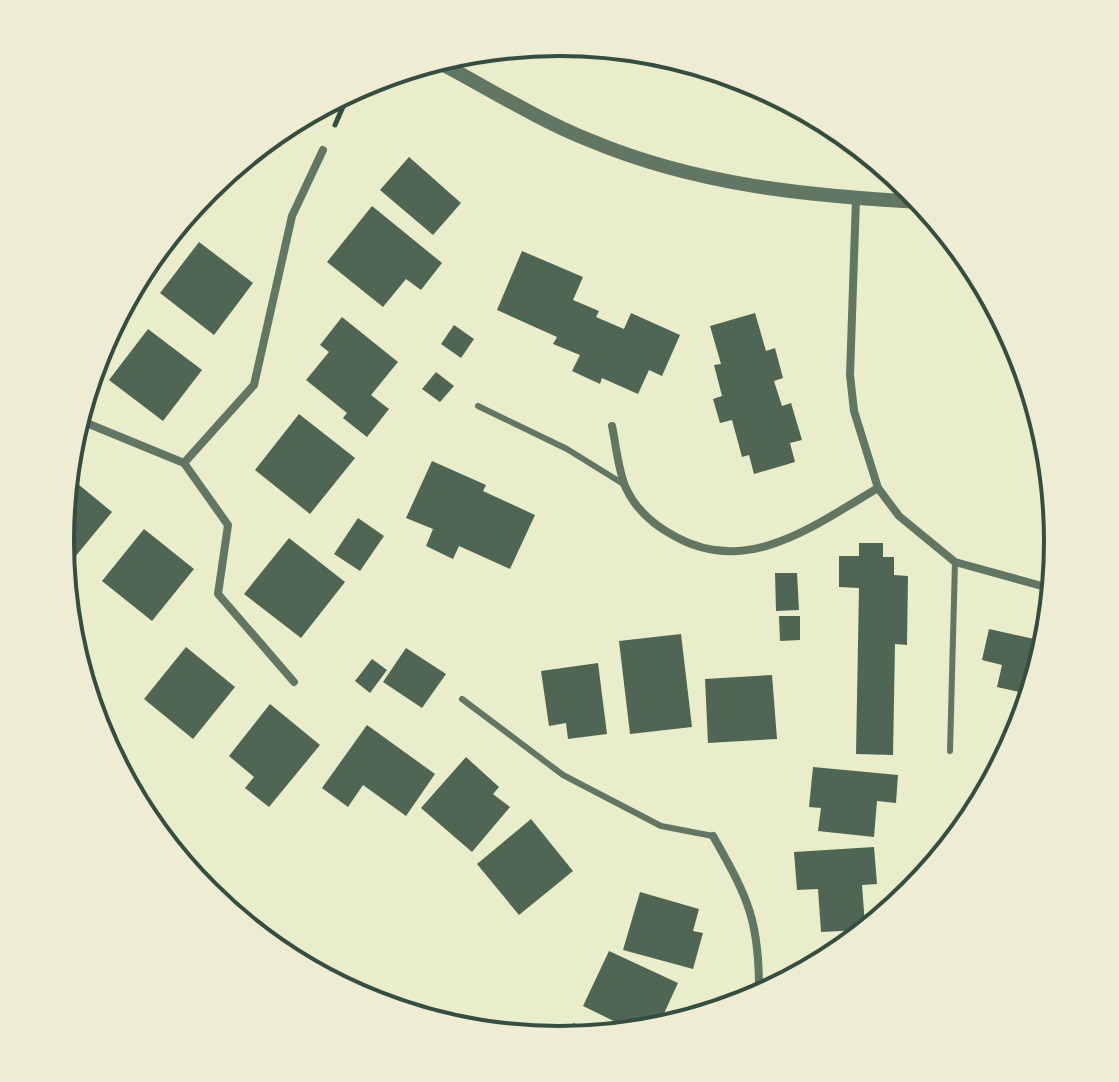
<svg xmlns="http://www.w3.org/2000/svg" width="1119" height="1082" font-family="'Open Sans',sans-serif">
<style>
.building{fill:#4f6655}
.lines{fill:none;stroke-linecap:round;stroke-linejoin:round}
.path{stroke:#344e41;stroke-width:5}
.service{stroke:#617663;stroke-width:6}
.minor{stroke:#617663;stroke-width:8}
.tertiary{stroke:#617663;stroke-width:14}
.rim{fill:none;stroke:#344e41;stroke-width:4}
</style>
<rect width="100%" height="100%" fill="#e9edc9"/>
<g class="building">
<polygon points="409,157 461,203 433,235 380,190"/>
<polygon points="372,206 442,263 421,290 406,279 383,307 327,262"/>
<polygon points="199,242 253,283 214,335 160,293"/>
<polygon points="522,251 583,277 573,300 599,311 596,317 624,329 631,313 680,335 662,376 649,370 638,394 602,378 600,384 572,371 580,355 553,344 557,337 497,310"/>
<polygon points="755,313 766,351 775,348 783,378 774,381 782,406 791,403 802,440 790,443 795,462 754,474 749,455 742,457 732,420 720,423 713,399 722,396 714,365 721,364 710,326"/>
<polygon points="342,317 398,362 371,395 389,409 367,437 343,418 347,413 306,380 329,352 320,345"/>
<polygon points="454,325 474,339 461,358 441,344"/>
<polygon points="148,329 202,370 163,421 109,380"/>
<polygon points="436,372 454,386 440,402 422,389"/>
<polygon points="299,414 355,458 310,514 255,470"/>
<polygon points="432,461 486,485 483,491 535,515 510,569 459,546 453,559 426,546 433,529 406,518"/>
<polygon points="73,480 112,512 70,563 64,558 61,541"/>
<polygon points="358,518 384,536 360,571 334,554"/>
<polygon points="144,529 194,569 152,621 102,581"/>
<polygon points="289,538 345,582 301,638 244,594"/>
<polygon points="859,543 883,543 883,557 894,557 894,575 908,576 907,645 895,644 893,755 856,754 859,588 839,587 839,556 859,556"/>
<polygon points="775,573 797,573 799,610 776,611"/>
<polygon points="779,616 800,616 800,640 780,641"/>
<polygon points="989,629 1039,640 1028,694 997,687 1002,665 982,660"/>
<polygon points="681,634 692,727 630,734 619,641"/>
<polygon points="186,647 235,687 193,739 144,699"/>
<polygon points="406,648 446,674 422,708 383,682"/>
<polygon points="372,659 387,670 370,693 355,681"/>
<polygon points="598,663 607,734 568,739 566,723 549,726 541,671"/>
<polygon points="772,675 777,739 708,743 705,679"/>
<polygon points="270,704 320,745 269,807 245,788 254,777 229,756"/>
<polygon points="367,725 435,774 406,816 363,785 348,807 322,788"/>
<polygon points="466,757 499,787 493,794 510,807 472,852 421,808"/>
<polygon points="813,767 898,775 896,803 877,801 874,837 818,831 821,808 809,807"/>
<polygon points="531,819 573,871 519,915 477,864"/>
<polygon points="874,847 877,884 862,885 865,925 859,930 821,932 818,889 797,890 794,852"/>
<polygon points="640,892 699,909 693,931 703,933 693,969 623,950"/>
<polygon points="609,951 678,983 661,1020 644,1018 642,1024 626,1027 583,1006"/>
<polygon points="573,1023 601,1032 568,1038"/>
</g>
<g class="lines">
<polyline class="path" points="335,125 349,93"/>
<g class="service">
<polyline points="478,406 567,449 625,485"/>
<polyline points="462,699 563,775 661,826 713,836"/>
<polyline points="950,751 955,562"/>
</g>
<g class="minor">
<polyline points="856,199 850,375 854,411 878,488"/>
<polyline points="84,422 184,463 228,525 218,594 294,682"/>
<path d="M612,426C616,445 618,468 625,486C635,509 655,526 676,537C749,577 816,524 878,488L899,516L955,562L1049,588"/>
<polyline points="184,463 254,385 292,216 323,150"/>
<path d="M713,836C749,899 760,923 759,996"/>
</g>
<path class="tertiary" d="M444,65C491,90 539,120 589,140C696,185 807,196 922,202"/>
</g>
<path d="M0 0H1119V1082H0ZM74 541a485 485 0 1 1 970 0a485 485 0 1 1-970 0Z" fill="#eeecd3" fill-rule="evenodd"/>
<path class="rim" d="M74 541a485 485 0 1 1 970 0a485 485 0 1 1-970 0Z"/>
</svg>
